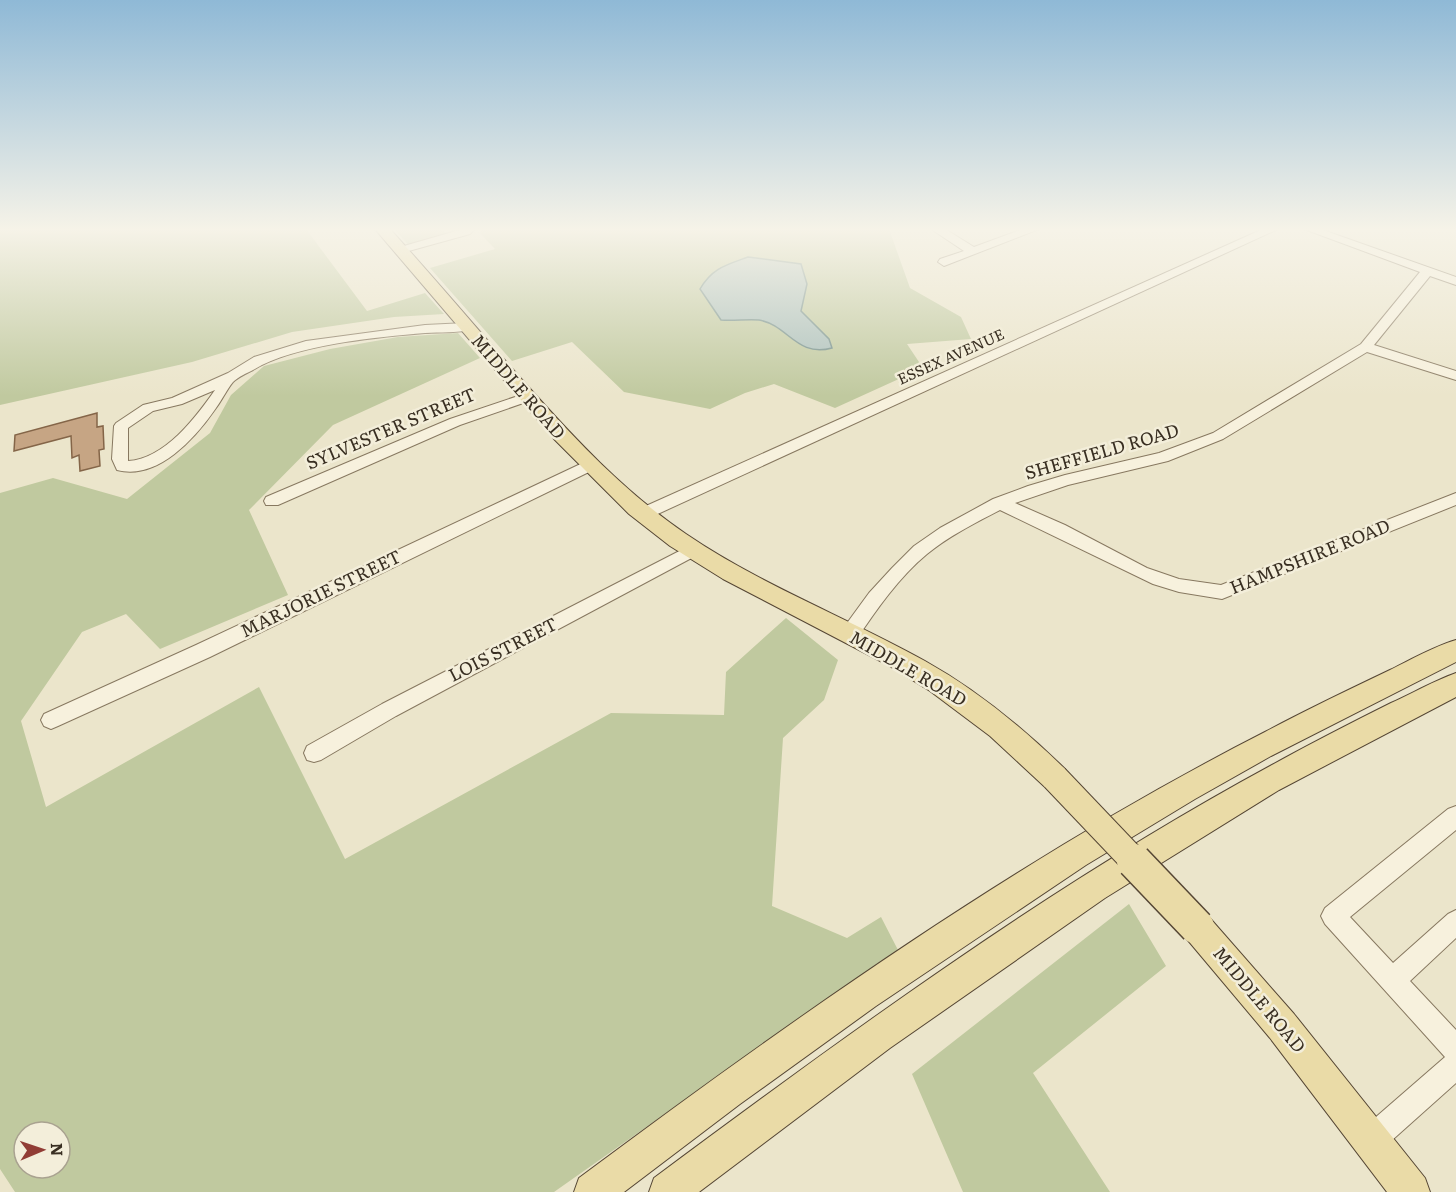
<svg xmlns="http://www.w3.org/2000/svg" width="1456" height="1192" font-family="Literata,serif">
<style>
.green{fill:#c0c99f;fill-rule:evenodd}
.water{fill:#abc0bc;stroke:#728e8a;stroke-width:1.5}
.building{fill:#c6a584;stroke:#846548;stroke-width:1.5}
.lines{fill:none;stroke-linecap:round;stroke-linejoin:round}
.minor-casing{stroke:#877860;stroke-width:2}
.major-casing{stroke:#554634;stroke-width:2}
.minor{fill:#f7f1dd;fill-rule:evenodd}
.major{fill:#eadba7;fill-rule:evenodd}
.major-bridge-far1-casing{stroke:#554634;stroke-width:29;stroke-linecap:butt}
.major-bridge-casing{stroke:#554634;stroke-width:37;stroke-linecap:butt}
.major-bridge-far1{stroke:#eadba7;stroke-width:27}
.major-bridge{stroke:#eadba7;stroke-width:34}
.labels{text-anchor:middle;stroke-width:5;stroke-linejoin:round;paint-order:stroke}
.far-street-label{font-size:15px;fill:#392f22;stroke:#f3eeda}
.street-label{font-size:18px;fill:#392f22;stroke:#f3eeda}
</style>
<rect width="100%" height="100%" fill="#ebe5cb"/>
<g class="green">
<polygon points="0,229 306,229 367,311 425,293 444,314 394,317 292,332 192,362 0,405"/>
<polygon points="394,229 440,229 448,234 413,250"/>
<path d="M483,229H889L910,288L961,317L971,339L907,344L923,368L835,408L774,384L745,393L710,409L624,392L572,342L512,361L430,268L495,249L480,233ZM748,257L801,264L807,284L801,311L829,339L760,320Z"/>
<path d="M458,333L480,358L333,425L249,510L288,595L160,649L126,614L82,632L21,721L46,807L259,687L345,859L611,713L724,715L726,672L786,618L838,660L824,700L783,738L772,906L847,938L881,917L898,950L554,1192H15L0,1169V493L53,478L127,499L210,433L231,395L264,366L330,349L398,337ZM24,1132H60V1168H24Z"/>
<polygon points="1129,904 1166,966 1033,1073 1110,1192 963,1192 912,1074"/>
</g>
<path class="water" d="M748,257L801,264L807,284L801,311L829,339L832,348C797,358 788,325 759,320C747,319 734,321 721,320L700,289C712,268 726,265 748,257Z"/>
<polygon class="building" points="97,413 97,427 103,426 104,449 99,450 100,466 80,471 79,455 72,458 71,436 14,451 15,435"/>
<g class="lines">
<defs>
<g id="minor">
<polygon points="463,229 475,229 470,234 405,252 397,252 395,250 397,248"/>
<polygon points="931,229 945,229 974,247 1023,229 1039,229 944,266 938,262 940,259 964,251"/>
<polygon points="1263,229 1278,229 649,518 637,518 635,514 637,510"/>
<path d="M1304,229H1320L1456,277V285L1430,276L1374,345L1456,371V380L1367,352L1223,439L1168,461L1068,485L1015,503L1065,525L1147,568L1179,579L1221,585L1456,493V505L1222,599L1179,592L1153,584L1000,510C975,523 949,536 927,554C899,577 876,610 856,640L849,643L842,640L840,635L842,630L869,593L892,568L914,546L940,528L993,499L1028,486L1065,475L1159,453L1213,433L1361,344L1420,272Z"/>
<path d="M466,323L471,324L473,327L471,330C456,333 440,332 425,333C377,337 293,345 253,370C247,373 238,377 233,382C227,389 222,400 216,408C196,437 158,481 117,470L112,459L114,426L116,423L143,405L172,398L228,373L254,357L306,341L425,325ZM215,390C196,417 165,459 128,461V428L153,411L182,404Z"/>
<polygon points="527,393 532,394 534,397 532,400 460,425 278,505 266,505 264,501 266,497 450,419"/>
<polygon points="589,460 595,461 597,465 595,469 210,657 58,726 51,729 44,726 41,720 44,714 196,645"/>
<polygon points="693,544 699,546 702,550 699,554 396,716 321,760 314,762 307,760 304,753 307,746 382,704"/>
<polygon points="1456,806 1456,830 1350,917 1393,963 1448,914 1456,910 1456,938 1410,981 1456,1030 1456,1083 1381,1150 1371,1154 1361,1150 1357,1140 1361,1130 1445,1057 1325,924 1321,916 1325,908 1448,809"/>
</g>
<g id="major">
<path d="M375,229H390C435,279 479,331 524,382C573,437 624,492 686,534C761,585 846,617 925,661C977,690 1023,728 1065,769L1069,778L1065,787L1055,791L1045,787L990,736L930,691L888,665L723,579L670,546L629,514L555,440Z"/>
<path d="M1456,640V662L1271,756L1195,799L1086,865L876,1006L740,1104L624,1192H574L579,1178C798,1015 1022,856 1265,732C1306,710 1348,690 1390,670C1412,659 1433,647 1456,640Z"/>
<path d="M1456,673V697L1279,790L1105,898L890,1048L699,1192H649L654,1178C853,1030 1054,883 1272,765C1312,743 1351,723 1391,703C1413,693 1434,681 1456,673Z"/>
<polygon points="1197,911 1208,916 1294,1014 1425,1178 1430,1192 1387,1192 1270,1038 1186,938 1181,927 1186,916"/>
</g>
</defs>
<use href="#minor" class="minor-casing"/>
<use href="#major" class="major-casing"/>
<use href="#minor" class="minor"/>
<use href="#major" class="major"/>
<defs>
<polyline id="major-bridge-far1" points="1055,778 1135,862"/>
<polyline id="major-bridge" points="1134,861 1197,927"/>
</defs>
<use href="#major-bridge-far1" class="major-bridge-far1-casing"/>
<use href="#major-bridge" class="major-bridge-casing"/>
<use href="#major-bridge-far1" class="major-bridge-far1"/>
<use href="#major-bridge" class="major-bridge"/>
</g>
<linearGradient id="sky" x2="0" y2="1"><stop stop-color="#8fb9d6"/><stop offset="0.58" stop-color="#f6f3e8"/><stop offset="1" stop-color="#f6f3e8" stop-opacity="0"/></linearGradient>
<rect width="1456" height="396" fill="url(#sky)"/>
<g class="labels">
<g class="far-street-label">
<text transform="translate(951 357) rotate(-24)" y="5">ESSEX AVENUE</text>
</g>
<g class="street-label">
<text transform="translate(518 387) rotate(49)" y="6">MIDDLE ROAD</text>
<text transform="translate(391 429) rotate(-23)" y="6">SYLVESTER STREET</text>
<text transform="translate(1102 452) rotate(-16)" y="6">SHEFFIELD ROAD</text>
<text transform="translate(1310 557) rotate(-22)" y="6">HAMPSHIRE ROAD</text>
<text transform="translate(321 594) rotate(-26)" y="6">MARJORIE STREET</text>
<text transform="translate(503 650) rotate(-27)" y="6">LOIS STREET</text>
<text transform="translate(908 669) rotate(30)" y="6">MIDDLE ROAD</text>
<text transform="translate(1259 1000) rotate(50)" y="6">MIDDLE ROAD</text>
</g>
</g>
<g transform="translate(42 1150) rotate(88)"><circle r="28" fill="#f3eeda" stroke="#a9a290" stroke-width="1.5"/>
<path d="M0-4.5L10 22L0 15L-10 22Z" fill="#913d35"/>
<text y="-9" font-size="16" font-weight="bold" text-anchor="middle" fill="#392f22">N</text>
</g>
</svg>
